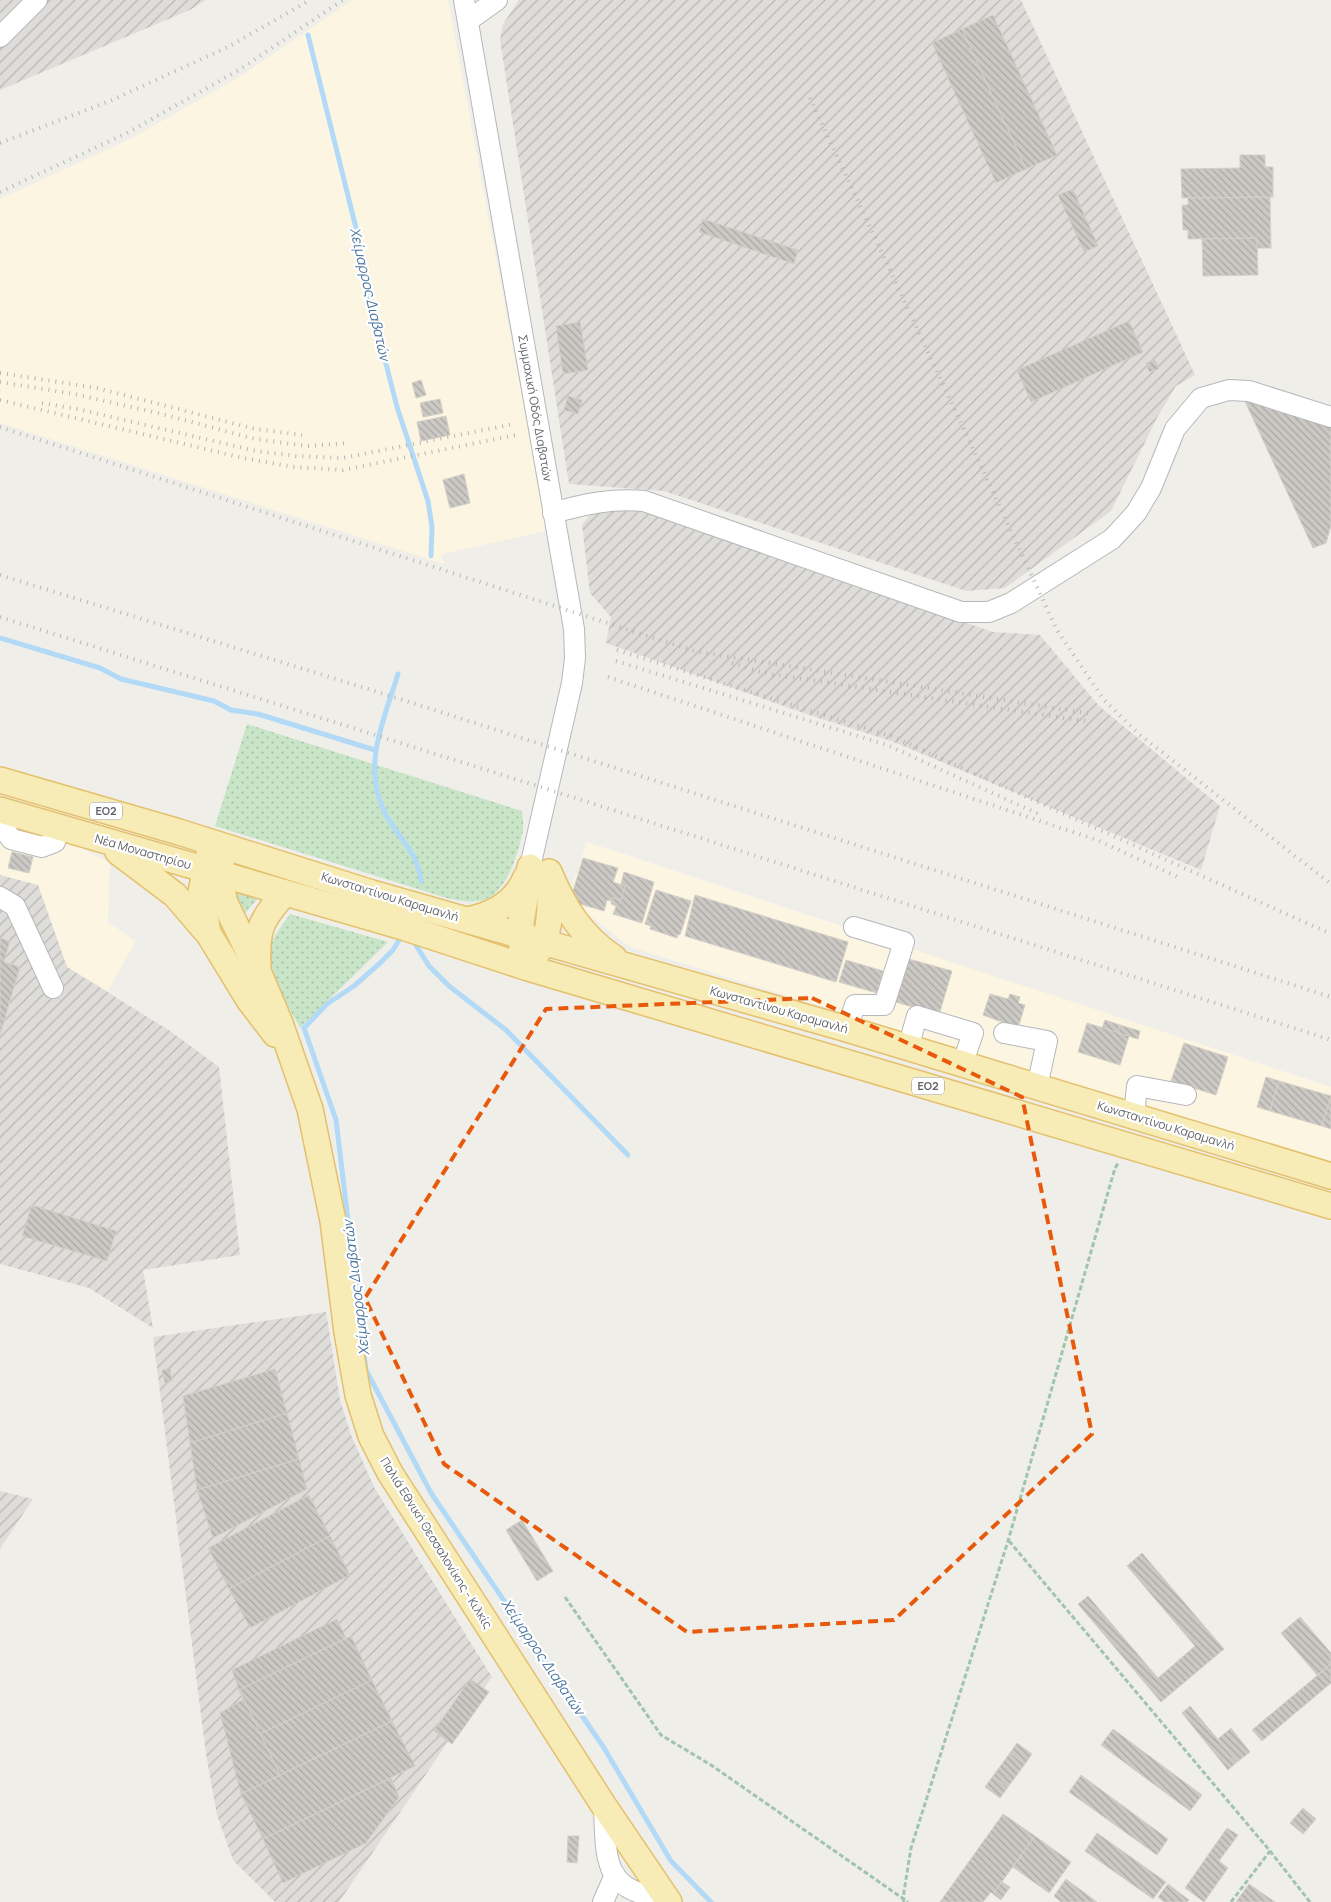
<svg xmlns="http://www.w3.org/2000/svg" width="1331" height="1902" font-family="Manrope,sans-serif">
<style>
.commercial{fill:#fbf5e2}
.industrial{fill:url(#industrial-furrows)}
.grass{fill:url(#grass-dots)}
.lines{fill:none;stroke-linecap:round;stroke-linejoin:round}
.stream{stroke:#b2daf7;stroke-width:5}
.building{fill:url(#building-back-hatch);stroke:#d4d0c7}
.minor-casing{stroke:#b5b8bb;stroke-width:22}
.major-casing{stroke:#e4c06d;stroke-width:28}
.path{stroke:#a1c5ab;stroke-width:3;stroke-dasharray:5 2.5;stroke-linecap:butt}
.minor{stroke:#fff;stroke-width:20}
.major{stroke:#f7ebb6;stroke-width:25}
.rail{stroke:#b4b5b5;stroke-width:4;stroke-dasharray:1 6;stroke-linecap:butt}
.marked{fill:none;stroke:#e8590c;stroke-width:4;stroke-dasharray:10 6;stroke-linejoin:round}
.labels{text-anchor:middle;stroke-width:4.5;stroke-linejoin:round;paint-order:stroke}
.shield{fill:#fff;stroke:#909295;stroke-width:1}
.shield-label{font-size:11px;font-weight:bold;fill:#606367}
.street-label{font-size:12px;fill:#606367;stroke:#fff}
.water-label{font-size:14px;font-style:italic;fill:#4b76a0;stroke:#fff}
</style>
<defs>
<pattern id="industrial-furrows" width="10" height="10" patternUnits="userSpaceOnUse" patternTransform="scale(1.25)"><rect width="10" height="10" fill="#dfddda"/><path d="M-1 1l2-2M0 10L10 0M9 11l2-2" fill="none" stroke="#b8b7b5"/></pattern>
<pattern id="grass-dots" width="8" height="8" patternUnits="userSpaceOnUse" patternTransform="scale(1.25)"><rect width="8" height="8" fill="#c9e5c8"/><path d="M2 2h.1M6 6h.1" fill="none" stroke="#a7bda6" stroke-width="1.8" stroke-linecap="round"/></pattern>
<pattern id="building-back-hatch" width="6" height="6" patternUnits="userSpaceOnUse" patternTransform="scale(1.25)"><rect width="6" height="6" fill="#ccc9c5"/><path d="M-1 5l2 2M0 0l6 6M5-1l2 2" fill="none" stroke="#a9a7a4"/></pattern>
</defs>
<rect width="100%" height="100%" fill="#f0eee9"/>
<g class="commercial">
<polygon points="352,0 448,0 547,531 446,553 442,555 444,564 0,423 0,199 130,139 241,76"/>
<polygon points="0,828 77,846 110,863 108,922 136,941 108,991 67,967 38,885 0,875"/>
<polygon points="587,842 1331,1087 1331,1164 630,947 568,899"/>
</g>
<g class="industrial">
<polygon points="0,0 206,0 190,10 0,90"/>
<polygon points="519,0 1021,0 1195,375 1176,386 1157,418 1111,511 1005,588 966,591 664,491 569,484 500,40 503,24"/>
<polygon points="611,508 635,508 993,632 1040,635 1099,706 1220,806 1201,870 891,741 806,714 606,643 611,617 590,593 582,525 589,516"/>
<polygon points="0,875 38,885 67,967 170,1031 219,1067 240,1255 143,1270 153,1328 89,1288 0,1264"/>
<polygon points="326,1312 340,1400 351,1435 374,1487 492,1677 339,1902 275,1902 233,1860 217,1815 206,1754 153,1337"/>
<polygon points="0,1491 33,1499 0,1549"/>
</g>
<g class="grass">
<path d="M247,724L522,811C522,817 524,824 523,830C519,851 508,888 488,898C476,904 463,901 450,899L215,826Z"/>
<polygon points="230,889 258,898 242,917"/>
<path d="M290,914L388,942L300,1028C289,1007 262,965 273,940C277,931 284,923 290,914Z"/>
</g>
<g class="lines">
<g class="stream">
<polyline points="308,35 361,248 367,289 397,407 428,501 432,527 431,556"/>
<polyline points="0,638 100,668 121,679 214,701 231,710 258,714 375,750"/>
<path d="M398,674C384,720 362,764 384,811C397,838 418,851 421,881"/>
<polyline points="404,938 401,937 393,950 379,964 354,986 327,1004 304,1028 336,1120 366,1370 431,1493 604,1748 671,1861 711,1902"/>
<polyline points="414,942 429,966 449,986 506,1030 628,1155"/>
</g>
</g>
<g class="building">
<polygon points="993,15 1057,155 1026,169 962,29"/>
<polygon points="962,29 1026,169 996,183 932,43"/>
<polygon points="1240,155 1265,155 1265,167 1273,167 1273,197 1182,198 1181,169 1240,168"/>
<polygon points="1073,189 1098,246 1084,252 1058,195"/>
<polygon points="1270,197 1271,248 1257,248 1257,238 1188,239 1188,230 1183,230 1182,205 1188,205 1188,198"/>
<polygon points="703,219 798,250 794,264 699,232"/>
<polygon points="1257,238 1258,275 1203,276 1202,239"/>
<polygon points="1129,321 1143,352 1031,402 1017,370"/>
<polygon points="580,322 588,370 563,374 556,326"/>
<polygon points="1155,360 1159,369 1149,372 1146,363"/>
<polygon points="421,380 426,395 416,398 412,383"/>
<polygon points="1242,395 1331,421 1331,526 1326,543 1313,548"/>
<polygon points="568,396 582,400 578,414 564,410"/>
<polygon points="440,399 443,413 423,417 420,403"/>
<polygon points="446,416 450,435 421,441 417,422"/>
<polygon points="464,474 470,503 450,508 443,480"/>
<polygon points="12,852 33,857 29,873 8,868"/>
<polygon points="583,858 618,868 613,882 625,886 621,900 612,898 611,901 607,900 604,911 570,901"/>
<polygon points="624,872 654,882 642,923 613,914 616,906 611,904 612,898 621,900 625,886 621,884"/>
<polygon points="656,890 691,901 680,935 678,934 677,938 650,929 651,926 645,924"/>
<polygon points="695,895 848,942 836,982 685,936"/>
<polygon points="0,938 10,941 4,962 20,967 0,1035"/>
<polygon points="909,959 952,971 939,1015 896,1002"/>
<polygon points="846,960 883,971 877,993 839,982"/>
<polygon points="990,994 1008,999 1010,994 1020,997 1018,1003 1025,1005 1018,1028 983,1015"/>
<polygon points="1105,1020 1120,1025 1118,1033 1102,1028"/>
<polygon points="1087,1023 1129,1036 1120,1065 1078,1052"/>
<polygon points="1120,1025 1140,1031 1138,1039 1118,1033"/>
<polygon points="1184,1043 1228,1057 1216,1095 1171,1081"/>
<polygon points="1266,1077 1279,1081 1270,1111 1257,1107"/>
<polygon points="1279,1081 1331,1096 1322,1126 1270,1111"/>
<polygon points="1331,1096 1331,1129 1322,1126"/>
<polygon points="32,1205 116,1231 107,1261 22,1236"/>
<polygon points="170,1368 172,1381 165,1383 162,1370"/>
<polygon points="275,1369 287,1413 190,1443 183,1396"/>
<polygon points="287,1413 299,1459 197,1490 190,1443"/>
<polygon points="299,1459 307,1489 213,1538 197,1490"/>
<polygon points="309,1495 330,1536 229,1589 208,1548"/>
<polygon points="522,1520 553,1571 537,1581 506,1530"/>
<polygon points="330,1536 350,1575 250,1628 229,1589"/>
<polygon points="1142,1553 1224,1649 1161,1702 1078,1604 1088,1596 1158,1678 1195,1646 1127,1566"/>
<polygon points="1300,1617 1331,1653 1331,1664 1317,1675 1281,1633"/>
<polygon points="337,1619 346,1638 239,1690 232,1670"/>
<polygon points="351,1636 372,1680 260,1734 239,1690"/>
<polygon points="1331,1664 1331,1683 1262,1741 1252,1730"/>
<polygon points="470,1679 489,1692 452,1744 434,1731"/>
<polygon points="372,1680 392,1721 280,1775 260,1734"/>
<polygon points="244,1699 280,1775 241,1794 220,1713"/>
<polygon points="1190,1706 1237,1762 1228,1770 1182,1713"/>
<polygon points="392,1721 415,1766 263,1839 241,1794"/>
<polygon points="1231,1728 1250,1752 1237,1762 1218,1739"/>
<polygon points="1113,1729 1202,1795 1190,1811 1101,1745"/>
<polygon points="1017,1743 1032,1754 1025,1764 1010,1753"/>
<polygon points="1010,1753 1025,1764 1008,1787 993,1776"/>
<polygon points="1081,1775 1168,1839 1157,1855 1069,1792"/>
<polygon points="993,1776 1008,1787 1000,1798 985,1787"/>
<polygon points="391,1778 399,1797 366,1843 283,1883 263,1839"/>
<polygon points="1303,1808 1316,1819 1303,1834 1290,1823"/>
<polygon points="1003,1814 1035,1836 993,1894 991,1892 983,1902 940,1902"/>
<polygon points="1227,1828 1238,1835 1219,1861 1228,1868 1204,1902 1185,1888"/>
<polygon points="1097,1833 1166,1882 1153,1899 1085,1851"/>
<polygon points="568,1836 579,1836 577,1863 567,1862"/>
<polygon points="1035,1836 1071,1862 1049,1893 1013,1867"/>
<polygon points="1066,1879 1097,1902 1061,1902 1054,1896"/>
<polygon points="1002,1882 1010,1887 1001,1900 993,1894"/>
<polygon points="1168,1884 1189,1900 1187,1902 1164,1902 1158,1897"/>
<polygon points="1249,1884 1275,1902 1236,1902"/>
</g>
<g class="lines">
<defs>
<g id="minor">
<polyline points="464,0 574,629 575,658 572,683 530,867"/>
<polyline points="469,20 497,0"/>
<polyline points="0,37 37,0"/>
<path d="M553,513C584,504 612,498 644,501L961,612H989L1011,603L1112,539L1136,513L1151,488L1175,429L1201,398L1229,390L1249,391L1331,417"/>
<polyline points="2,825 11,839 42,847 55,842"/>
<polyline points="0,897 15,906 53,988"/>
<polyline points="847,1029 855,1005 884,1005 904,942 854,927"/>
<polyline points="1004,1033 1047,1041 1037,1087"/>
<polyline points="908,1048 917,1016 973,1033 962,1065"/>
<polyline points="1134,1116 1137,1086 1186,1095"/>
<path d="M604,1806C606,1857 602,1894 665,1897"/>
<polyline points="603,1902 615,1875"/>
</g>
<g id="major">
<polyline points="0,780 179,832 372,893 847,1029 1331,1176"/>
<polyline points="0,810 403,927 525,967 1331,1206"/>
<polyline points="118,852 175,895 205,930"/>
<polyline points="209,854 201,892 208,933 249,1000 275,1034"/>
<polyline points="222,859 218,873 225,903 258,971 280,1023 310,1109 333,1221 347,1332 358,1395 371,1436 390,1473 604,1806 669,1902"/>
<path d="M549,872C564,908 582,937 614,958"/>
<path d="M467,920C493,915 516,902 526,877"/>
<polyline points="522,952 521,923 530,867"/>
<path d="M535,956C552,935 550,908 550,882"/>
<path d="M258,966C256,930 261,919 285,893"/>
</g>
</defs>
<use href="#minor" class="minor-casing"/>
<use href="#major" class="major-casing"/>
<g class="path">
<polyline points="1009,1541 1270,1851 1310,1902"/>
<polyline points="565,1597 661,1735 711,1765 908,1902"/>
<polyline points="904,1902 903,1898 911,1848 1008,1541 1115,1168 1119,1162"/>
<polyline points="1231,1902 1270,1851"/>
</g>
<use href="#minor" class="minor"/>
<use href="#major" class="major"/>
<g class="rail">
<polyline points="810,98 1057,630 1104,700 1140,735 1331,884"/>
<polyline points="0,143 110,101 228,47 310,0"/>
<polyline points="0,192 127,133 239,70 343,0"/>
<polyline points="0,373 97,388 255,429 302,435"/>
<polyline points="0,382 74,394 158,413 255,439 307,446 348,443"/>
<polyline points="0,400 243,458 294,467 343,470 516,435"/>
<polyline points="42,403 82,410 256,451 296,456 343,458 514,424"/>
<polyline points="0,427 694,651 1092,714"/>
<polyline points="0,575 381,693 1331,997"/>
<polyline points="0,617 547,789 1331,1040"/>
<polyline points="617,650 891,736 1331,934"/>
<polyline points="616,661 887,745 1043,816"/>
<polyline points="732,663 764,673 1091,722"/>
<polyline points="608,677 1097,840 1182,879"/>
</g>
</g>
<path class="marked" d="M812,998L1022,1097L1092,1434L894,1620L687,1632L444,1464L365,1298L546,1009Z"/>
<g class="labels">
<g class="shield">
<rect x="90" y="802.5" width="32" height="17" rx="4"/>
<rect x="912" y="1077.5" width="32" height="17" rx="4"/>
</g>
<g class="shield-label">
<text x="106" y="815">ΕΟ2</text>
<text x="928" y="1090">ΕΟ2</text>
</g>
<g class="street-label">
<text transform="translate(535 408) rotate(80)" y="4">Συμμαχική Οδός Διαβατών</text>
<text transform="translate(143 852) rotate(16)" y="4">Νέα Μοναστηρίου</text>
<text transform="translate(390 897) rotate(17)" y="4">Κωνσταντίνου Καραμανλή</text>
<text transform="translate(779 1010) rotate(16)" y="4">Κωνσταντίνου Καραμανλή</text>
<text transform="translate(1166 1126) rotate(17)" y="4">Κωνσταντίνου Καραμανλή</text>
<text transform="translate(436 1543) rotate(58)" y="4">Παλιά Εθνική Θεσσαλονίκης - Κιλκίς</text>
</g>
<g class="water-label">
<text transform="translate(370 294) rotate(77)" y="5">Χείμαρρος Διαβατών</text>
<text transform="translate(356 1288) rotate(-97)" y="5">Χείμαρρος Διαβατών</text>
<text transform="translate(543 1657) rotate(56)" y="5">Χείμαρρος Διαβατών</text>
</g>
</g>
</svg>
